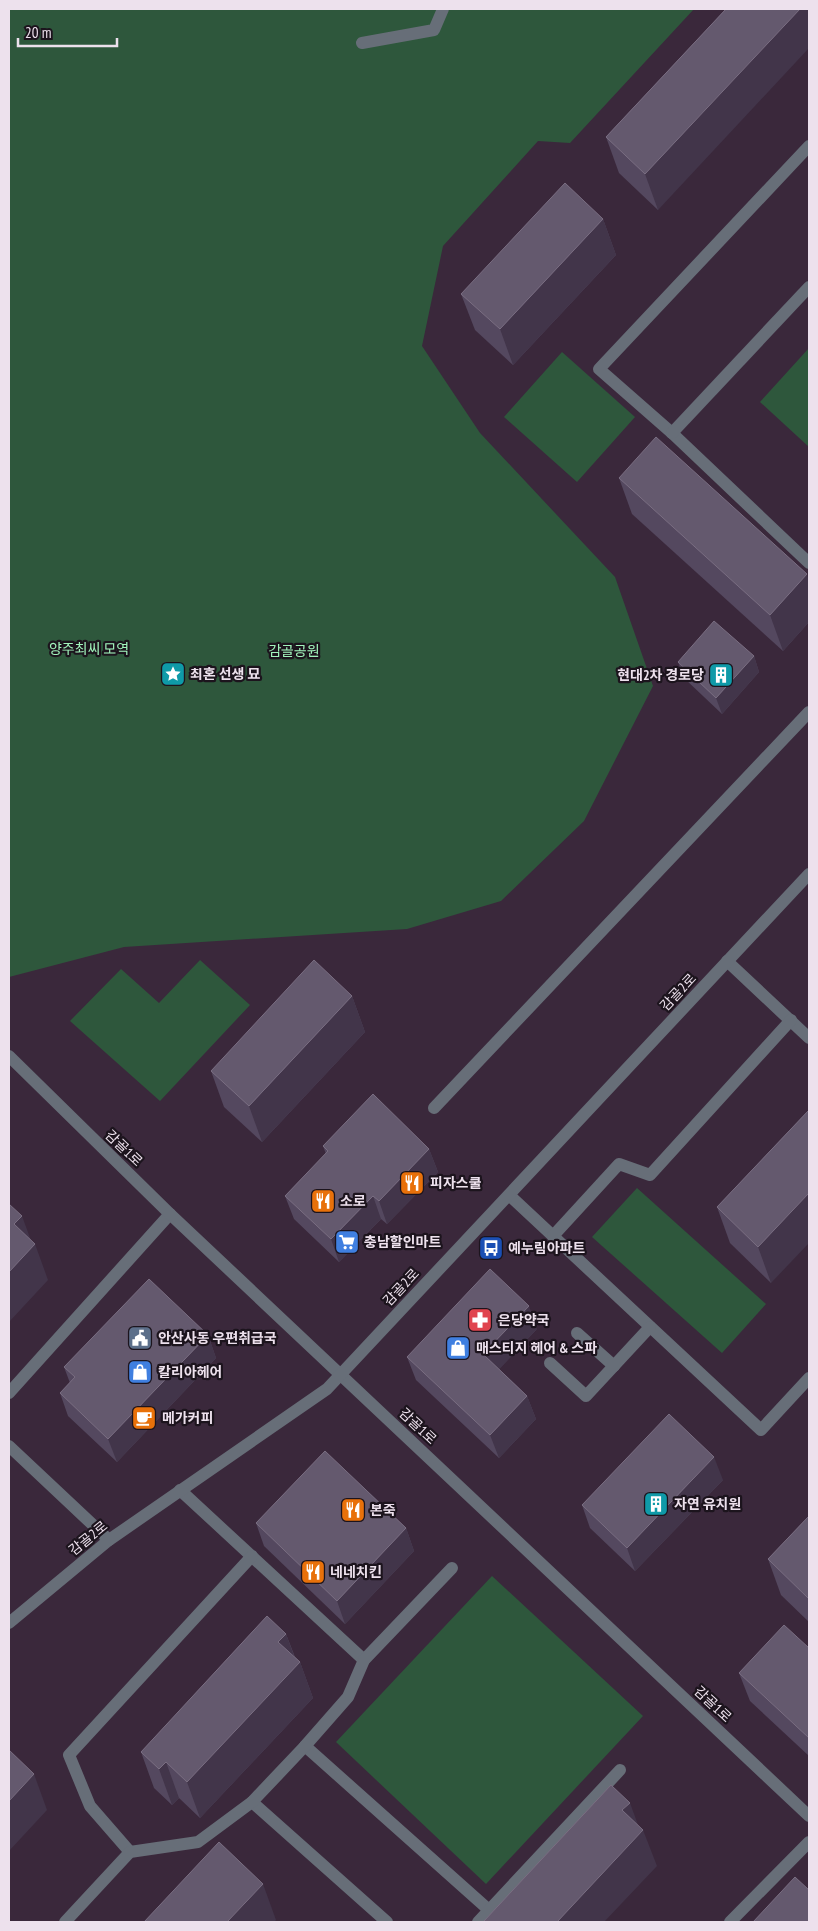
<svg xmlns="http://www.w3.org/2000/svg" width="818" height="1931" font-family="'PT Sans Narrow','Noto Sans KR',sans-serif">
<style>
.green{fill:#2e573c}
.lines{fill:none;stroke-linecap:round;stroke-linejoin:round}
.service{stroke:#676e78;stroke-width:12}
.tertiary{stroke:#676e78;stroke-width:12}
.wall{fill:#54485f}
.shaded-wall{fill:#42354a}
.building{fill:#64596e;stroke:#7a6e82}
.labels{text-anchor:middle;stroke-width:4.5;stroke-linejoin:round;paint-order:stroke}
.park-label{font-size:14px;fill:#a1f4bc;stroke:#1c141d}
.poi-label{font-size:14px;font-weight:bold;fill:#ede1ed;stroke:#1c141d;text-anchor:start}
.street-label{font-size:14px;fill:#ede1ed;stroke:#1c141d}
</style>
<rect width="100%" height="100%" fill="#3a283b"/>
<g class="green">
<polygon points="9,9 694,9 570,143 538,141 443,246 422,346 480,433 615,577 653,686 584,821 501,901 407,929 124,947 9,977"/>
<polygon points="809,348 809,447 760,402"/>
<polygon points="562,352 635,417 577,482 504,417"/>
<polygon points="200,960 250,1005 160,1101 70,1021 121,969 159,1003"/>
<polygon points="637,1188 766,1304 722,1353 592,1237"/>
<polygon points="492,1576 643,1716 486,1884 336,1742"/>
</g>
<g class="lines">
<g class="service">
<polyline points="362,43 434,30 443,9"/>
<polyline points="809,146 599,369 672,433 809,563"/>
<polyline points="672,433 809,287"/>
<polyline points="727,961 809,1038"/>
<polyline points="434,1108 809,712"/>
<polyline points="509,1195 761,1430 809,1378"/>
<polyline points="553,1236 619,1164 650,1175 791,1020"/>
<polyline points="577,1333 614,1366"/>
<polyline points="550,1363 586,1396 650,1327"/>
<polyline points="9,1393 170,1214"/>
<polyline points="9,1446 109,1540"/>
<polyline points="180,1490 364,1660"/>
<polyline points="305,1746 489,1910"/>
<polyline points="252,1802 387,1922"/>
<polyline points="130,1852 90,1806 69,1755 252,1556"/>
<polyline points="65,1922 130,1852 198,1842 252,1802 305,1746 348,1697 364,1660 452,1568"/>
<polyline points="478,1922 620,1770"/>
<polyline points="730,1922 809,1842"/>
</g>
<g class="tertiary">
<polyline points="9,1056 170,1214 809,1816"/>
<polyline points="9,1623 109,1540 327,1389 809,874"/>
</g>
</g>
<g class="wall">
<polygon points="726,9 658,210 619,173 606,137"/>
<polygon points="603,219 616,255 513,365 475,330 461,294"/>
<polygon points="619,478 809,581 809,622 783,651 632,514"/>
<polygon points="754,656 759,672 722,714 684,678 678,662"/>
<polygon points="352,996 365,1032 262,1142 224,1107 211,1071"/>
<polygon points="809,1110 771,1283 730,1243 717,1207"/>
<polygon points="323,1146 429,1149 438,1172 387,1224 381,1219 339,1262 294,1219 285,1196 326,1154"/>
<polygon points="537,1329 499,1369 527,1396 536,1419 499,1458 416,1380 407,1357"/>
<polygon points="208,1335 216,1358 117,1462 68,1416 60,1393 70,1383 64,1367"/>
<polygon points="723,1480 635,1571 590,1528 582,1505"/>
<polygon points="809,1516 809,1622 781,1595 768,1559"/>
<polygon points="256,1523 406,1528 414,1551 345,1624 264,1546"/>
<polygon points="286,1634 295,1657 300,1662 313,1698 200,1818 179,1798 172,1805 154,1788 141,1752"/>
<polygon points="809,1648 809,1756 750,1701 739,1673"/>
</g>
<g class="shaded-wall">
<polygon points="800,9 809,9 809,48 658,210 645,174"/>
<polygon points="603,219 616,255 513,365 500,329"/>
<polygon points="807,574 809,581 809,622 783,651 770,615"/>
<polygon points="754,656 759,672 722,714 716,698"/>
<polygon points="352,996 365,1032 262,1142 249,1106"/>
<polygon points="429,1149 438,1172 387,1224 379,1201"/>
<polygon points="809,1193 809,1243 771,1283 758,1247"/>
<polygon points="373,1196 381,1219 339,1262 331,1239"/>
<polygon points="22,1216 33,1246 35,1244 48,1280 9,1322 9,1272 14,1224"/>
<polygon points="529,1306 537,1329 492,1377 483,1354"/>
<polygon points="208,1335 216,1358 117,1462 108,1439"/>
<polygon points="527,1396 536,1419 499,1458 490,1435"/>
<polygon points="714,1457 723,1480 635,1571 627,1548"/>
<polygon points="406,1528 414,1551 345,1624 337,1601"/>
<polygon points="286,1634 297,1664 300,1662 313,1698 200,1818 187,1782 278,1642"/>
<polygon points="166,1762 179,1798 172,1805 159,1769"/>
<polygon points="34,1774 47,1810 9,1851 9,1801"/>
<polygon points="630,1803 641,1833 643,1830 657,1866 604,1922 557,1922 622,1810"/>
<polygon points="263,1884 276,1920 274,1922 227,1922"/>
</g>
<g class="building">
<polygon points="726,9 800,9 645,174 606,137"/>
<polygon points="565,183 603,219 500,329 461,294"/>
<polygon points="656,437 807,574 770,615 619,478"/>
<polygon points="714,621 754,656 716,698 678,662"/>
<polygon points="314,960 352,996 249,1106 211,1071"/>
<polygon points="373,1094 429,1149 379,1201 373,1196 331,1239 285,1196 328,1151 323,1146"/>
<polygon points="809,1110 809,1193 758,1247 717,1207"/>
<polygon points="9,1204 22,1216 14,1224 35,1244 9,1272"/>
<polygon points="490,1269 529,1306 483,1354 527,1396 490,1435 407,1357"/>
<polygon points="149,1279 208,1335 108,1439 60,1393 75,1377 64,1367"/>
<polygon points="669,1414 714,1457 627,1548 582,1505"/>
<polygon points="325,1451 406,1528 337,1601 256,1523"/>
<polygon points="809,1516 809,1599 768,1559"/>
<polygon points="267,1616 286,1634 278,1642 300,1662 187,1782 166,1762 159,1769 141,1752"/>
<polygon points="784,1625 809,1648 809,1738 739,1673"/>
<polygon points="9,1750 34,1774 9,1801"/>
<polygon points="611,1785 630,1803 622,1810 643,1830 557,1922 485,1922 484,1921"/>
<polygon points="219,1842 263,1884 227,1922 144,1922"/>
<polygon points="795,1877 809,1890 809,1922 753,1922"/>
</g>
<defs>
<symbol id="sight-square" viewBox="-11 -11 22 22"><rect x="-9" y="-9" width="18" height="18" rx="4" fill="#0f9aa8" stroke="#1c141d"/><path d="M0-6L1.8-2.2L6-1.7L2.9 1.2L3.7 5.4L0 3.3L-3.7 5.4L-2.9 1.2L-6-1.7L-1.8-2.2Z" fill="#fff"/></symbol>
<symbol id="building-square" viewBox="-11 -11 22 22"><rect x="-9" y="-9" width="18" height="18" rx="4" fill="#0f9aa8" stroke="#1c141d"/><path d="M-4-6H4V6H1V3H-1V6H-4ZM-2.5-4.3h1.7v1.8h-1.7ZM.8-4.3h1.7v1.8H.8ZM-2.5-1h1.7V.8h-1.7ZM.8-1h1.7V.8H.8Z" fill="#fff"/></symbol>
<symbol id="restaurant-square" viewBox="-11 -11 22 22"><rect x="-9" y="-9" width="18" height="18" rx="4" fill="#e8710a" stroke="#1c141d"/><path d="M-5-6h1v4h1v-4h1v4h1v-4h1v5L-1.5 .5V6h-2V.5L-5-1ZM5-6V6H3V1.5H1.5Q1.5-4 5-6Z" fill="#fff"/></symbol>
<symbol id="supermarket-square" viewBox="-11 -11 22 22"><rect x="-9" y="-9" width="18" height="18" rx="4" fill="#3f7fe0" stroke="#1c141d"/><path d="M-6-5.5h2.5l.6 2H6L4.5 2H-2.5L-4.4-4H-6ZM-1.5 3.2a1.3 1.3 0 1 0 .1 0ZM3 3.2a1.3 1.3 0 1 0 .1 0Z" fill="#fff"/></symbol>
<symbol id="bus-square" viewBox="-11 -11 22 22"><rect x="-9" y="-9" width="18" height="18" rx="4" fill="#1a4fb4" stroke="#1c141d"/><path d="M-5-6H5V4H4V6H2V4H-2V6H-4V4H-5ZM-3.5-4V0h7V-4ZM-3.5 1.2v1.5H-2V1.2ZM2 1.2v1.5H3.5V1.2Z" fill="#fff"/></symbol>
<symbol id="pharmacy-square" viewBox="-11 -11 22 22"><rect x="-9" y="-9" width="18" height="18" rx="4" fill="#e0444e" stroke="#1c141d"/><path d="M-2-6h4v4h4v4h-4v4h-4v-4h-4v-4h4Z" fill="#fff"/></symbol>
<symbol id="civic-square" viewBox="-11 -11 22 22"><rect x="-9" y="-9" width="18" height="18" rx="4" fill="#5c6f8a" stroke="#1c141d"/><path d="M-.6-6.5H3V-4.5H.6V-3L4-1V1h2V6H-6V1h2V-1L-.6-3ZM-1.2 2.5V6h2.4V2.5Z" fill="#fff"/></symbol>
<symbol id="shop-square" viewBox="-11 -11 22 22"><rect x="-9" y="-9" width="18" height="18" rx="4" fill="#3f7fe0" stroke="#1c141d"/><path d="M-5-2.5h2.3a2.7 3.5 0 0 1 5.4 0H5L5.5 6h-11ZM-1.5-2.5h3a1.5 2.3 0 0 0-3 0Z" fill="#fff"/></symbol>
<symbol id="cafe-square" viewBox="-11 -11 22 22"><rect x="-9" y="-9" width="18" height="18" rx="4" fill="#e8710a" stroke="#1c141d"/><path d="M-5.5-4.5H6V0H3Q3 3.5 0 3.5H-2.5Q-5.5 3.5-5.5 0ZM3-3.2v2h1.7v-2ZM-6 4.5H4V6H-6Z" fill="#fff"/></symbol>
</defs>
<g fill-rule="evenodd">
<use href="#sight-square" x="159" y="660" width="28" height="28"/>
<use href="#building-square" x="707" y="661" width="28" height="28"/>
<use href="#restaurant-square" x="398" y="1169" width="28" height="28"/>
<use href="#restaurant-square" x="309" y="1187" width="28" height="28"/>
<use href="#supermarket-square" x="333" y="1228" width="28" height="28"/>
<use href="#bus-square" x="477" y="1234" width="28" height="28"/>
<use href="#pharmacy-square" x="466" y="1306" width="28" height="28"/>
<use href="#civic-square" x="126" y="1324" width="28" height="28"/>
<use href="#shop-square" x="444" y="1334" width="28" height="28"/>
<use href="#shop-square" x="126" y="1358" width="28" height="28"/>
<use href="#cafe-square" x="130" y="1404" width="28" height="28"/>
<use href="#building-square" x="642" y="1490" width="28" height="28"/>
<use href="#restaurant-square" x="339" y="1496" width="28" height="28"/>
<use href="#restaurant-square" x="299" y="1558" width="28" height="28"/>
</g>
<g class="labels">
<g class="park-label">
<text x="89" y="654">양주최씨 모역</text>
<text x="294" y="656">감골공원</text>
</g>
<g class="poi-label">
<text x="190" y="679">최혼 선생 묘</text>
<text x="704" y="680" text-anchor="end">현대2차 경로당</text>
<text x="430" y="1188">피자스쿨</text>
<text x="340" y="1206">소로</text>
<text x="364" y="1247">충남할인마트</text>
<text x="508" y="1253">예누림아파트</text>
<text x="498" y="1325">은당약국</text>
<text x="158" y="1343">안산사동 우편취급국</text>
<text x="476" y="1353">매스티지 헤어 &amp; 스파</text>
<text x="158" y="1377">칼리아헤어</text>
<text x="162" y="1423">메가커피</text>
<text x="674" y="1509">자연 유치원</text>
<text x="370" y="1515">본죽</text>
<text x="330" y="1577">네네치킨</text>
</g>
<g class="street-label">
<text transform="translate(678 992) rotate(-47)" y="5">감골2로</text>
<text transform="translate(124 1148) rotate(44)" y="5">감골1로</text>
<text transform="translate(401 1287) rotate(-47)" y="5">감골2로</text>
<text transform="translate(418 1426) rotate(43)" y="5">감골1로</text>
<text transform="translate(88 1538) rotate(-39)" y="5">감골2로</text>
<text transform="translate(713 1704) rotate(43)" y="5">감골1로</text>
</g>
</g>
<rect width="818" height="1931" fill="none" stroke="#ede1ed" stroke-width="20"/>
<path d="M18 38v8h99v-8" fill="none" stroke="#ede1ed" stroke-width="2.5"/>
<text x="25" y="38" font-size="15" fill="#ede1ed" stroke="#1c141d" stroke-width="4" paint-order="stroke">20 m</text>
</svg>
